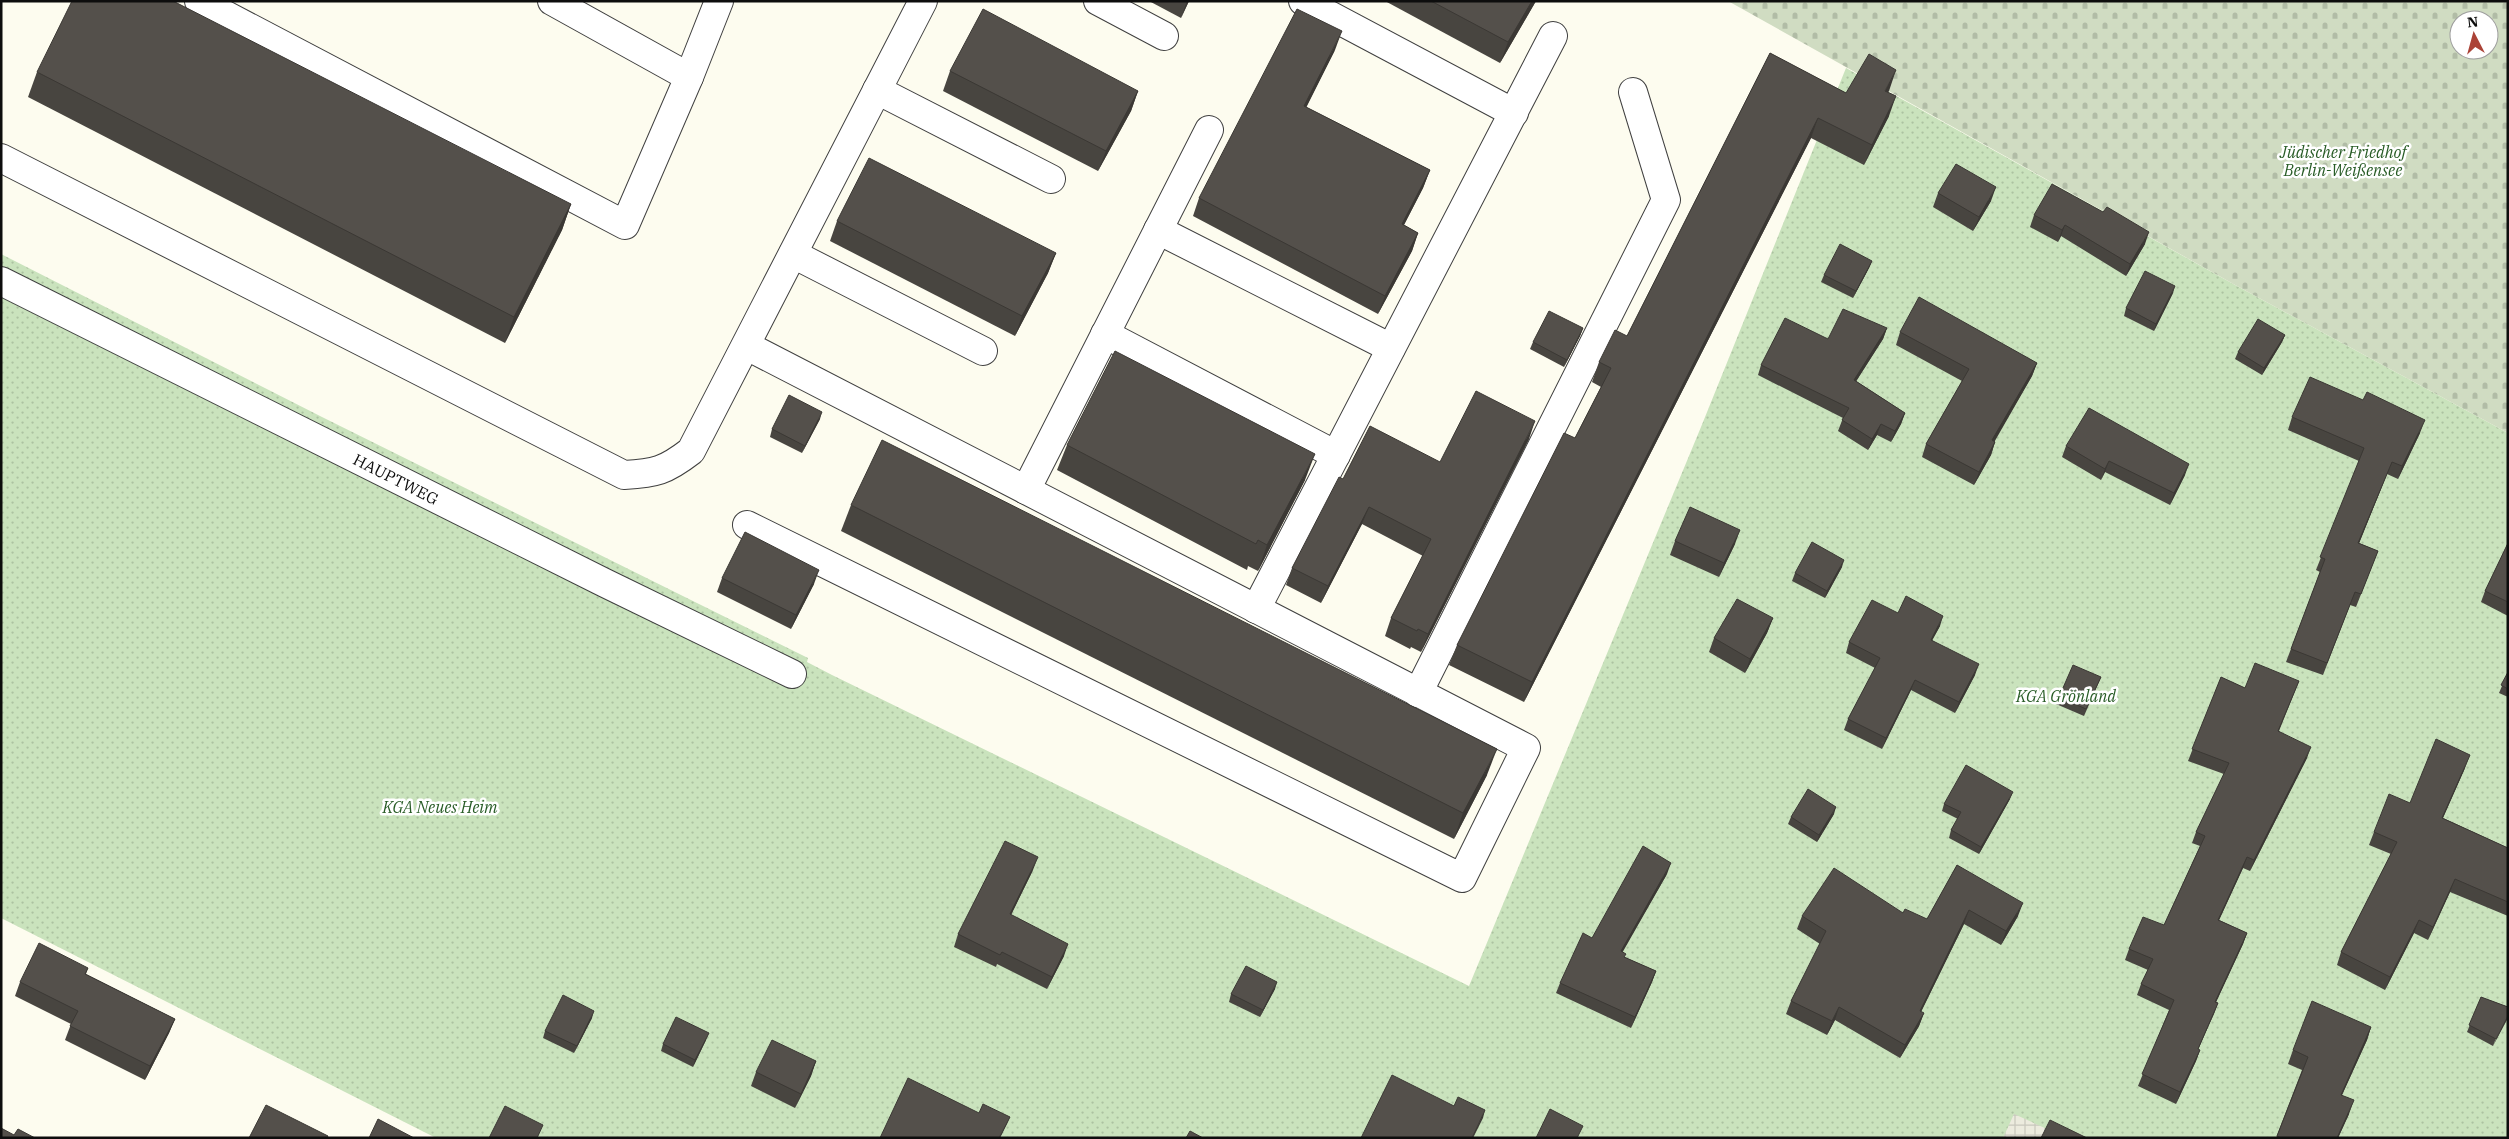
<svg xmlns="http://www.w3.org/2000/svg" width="2509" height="1139" font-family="'IBM Plex Serif',serif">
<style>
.grass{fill:url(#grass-dots)}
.cemetery{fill:url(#cemetery-stones);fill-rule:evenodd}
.plaza{fill:url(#plaza-grid)}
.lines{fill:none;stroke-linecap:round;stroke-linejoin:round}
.minor-casing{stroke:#404040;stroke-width:30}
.minor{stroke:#fff;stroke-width:28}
.wall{fill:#484540}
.shaded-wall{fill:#3b3834}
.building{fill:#54504b;stroke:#3b3834}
.labels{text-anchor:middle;stroke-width:5;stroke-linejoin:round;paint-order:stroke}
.park-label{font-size:16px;font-style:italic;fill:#285c26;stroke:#fff}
.street-label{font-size:16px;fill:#0d0d0d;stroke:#fff}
</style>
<defs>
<pattern id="grass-dots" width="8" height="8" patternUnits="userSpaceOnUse" patternTransform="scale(1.25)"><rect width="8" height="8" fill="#cae3bd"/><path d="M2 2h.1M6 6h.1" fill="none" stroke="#acc2a1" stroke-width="1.8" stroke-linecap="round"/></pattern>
<pattern id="cemetery-stones" width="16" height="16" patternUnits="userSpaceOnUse" patternTransform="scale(1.25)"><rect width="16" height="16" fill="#d0dcc2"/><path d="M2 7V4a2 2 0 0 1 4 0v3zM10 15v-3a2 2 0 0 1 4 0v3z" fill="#b1bca6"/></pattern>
<pattern id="plaza-grid" width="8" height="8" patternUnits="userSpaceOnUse" patternTransform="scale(1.25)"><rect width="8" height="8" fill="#ecebde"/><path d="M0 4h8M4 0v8" fill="none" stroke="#c9c8bd"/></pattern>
</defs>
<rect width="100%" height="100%" fill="#fdfcef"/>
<polygon class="grass" points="1846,68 2237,286 2508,433 2508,1138 436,1138 1,918 1,254 322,417 808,658 807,662 832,675 1469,986 1701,427"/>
<path class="cemetery" d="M1728,1H2508V433L2237,286ZM2459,20H2489V50H2459Z"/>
<polygon class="plaza" points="2014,1114 2067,1138 2003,1138"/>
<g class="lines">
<defs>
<g id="minor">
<polyline points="199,1 625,225 689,77 552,1"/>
<polyline points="1098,1 1164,36"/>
<polyline points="1303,1 1514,113"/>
<polyline points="689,77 719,1"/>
<polyline points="877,90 1051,179"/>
<path d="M1,158L624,475C656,473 665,471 691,451L923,1"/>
<polyline points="1158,230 1391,348"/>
<polyline points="793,254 983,351"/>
<polyline points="1,281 605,583 792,674"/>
<polyline points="1105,334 1336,455"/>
<polyline points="747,346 1526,748 1462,878 747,525"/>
<polyline points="1026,490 1209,130"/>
<polyline points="1256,609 1553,36"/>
<polyline points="1418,693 1666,200 1633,92"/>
</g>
</defs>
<use href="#minor" class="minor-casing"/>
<use href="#minor" class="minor"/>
</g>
<g class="wall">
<polygon points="1149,1 1189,1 1181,18"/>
<polygon points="1385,1 1536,1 1500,63"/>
<polygon points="1335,50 1306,107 1430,170 1423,188 1404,225 1418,233 1412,251 1378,314 1193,216 1199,198"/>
<polygon points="1770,53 1846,93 1888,92 1889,116 1864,165 1811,138 1524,702 1449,665 1457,645 1575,438 1601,387 1592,382 1599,362 1627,336"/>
<polygon points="950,71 1138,91 1131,111 1098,171 943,91"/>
<polygon points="37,72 571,204 562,230 505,343 28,97"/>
<polygon points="1938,193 1991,201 1973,231 1933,207"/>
<polygon points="2034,215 2145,244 2126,276 2061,236 2058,242 2030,227"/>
<polygon points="837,221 1056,253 1048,273 1015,336 830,241"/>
<polygon points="1872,261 1869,268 1853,298 1821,282 1824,275"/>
<polygon points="2173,293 2154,331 2124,316 2126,308"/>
<polygon points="1583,328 1580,336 1564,367 1530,349 1533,342"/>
<polygon points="1887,328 1883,339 1856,381 1905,413 1901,424 1891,442 1877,435 1868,450 1838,431 1843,418 1758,375 1761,365 1828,339"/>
<polygon points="1900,332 2037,363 2032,376 1994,441 1995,442 1991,455 1974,485 1922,457 1926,444 1962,381 1896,345"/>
<polygon points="2285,335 2282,342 2262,375 2235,359 2238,352"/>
<polygon points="2292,417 2420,433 2398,479 2387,474 2359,543 2378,551 2356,607 2350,605 2323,675 2286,662 2320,572 2316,570 2359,461 2288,430"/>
<polygon points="820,419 802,453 770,437 772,429"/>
<polygon points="1529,439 1421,652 1411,647 1410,649 1385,636 1391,618 1423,556 1362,524 1321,603 1286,585 1292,568 1343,479 1440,462"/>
<polygon points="1067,445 1305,480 1258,571 1248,566 1247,570 1057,470"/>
<polygon points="2066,446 2185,475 2170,505 2105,472 2101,480 2062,457"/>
<polygon points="851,505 1487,775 1454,839 841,531"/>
<polygon points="1675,541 1735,544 1719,577 1670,555"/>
<polygon points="2508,543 2508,616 2481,602 2485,591"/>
<polygon points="1842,567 1825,598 1792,581 1795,573"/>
<polygon points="722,578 814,584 791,629 717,592"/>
<polygon points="1898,613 1940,626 1932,640 1975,675 1955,713 1911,690 1882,749 1844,730 1848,719 1875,668 1846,653 1849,642"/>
<polygon points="1773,618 1767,633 1745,673 1709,652 1714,638"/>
<polygon points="2508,672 2508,697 2499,693"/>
<polygon points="2101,677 2084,716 2056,704 2059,697"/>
<polygon points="2221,677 2245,688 2299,681 2279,731 2307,758 2250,871 2243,868 2219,920 2247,933 2243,944 2216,1002 2218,1003 2198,1050 2200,1050 2196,1061 2176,1104 2138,1086 2169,1010 2137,995 2141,984 2148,970 2125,960 2129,949 2164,925 2200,846 2192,843 2196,832 2224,774 2188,761"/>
<polygon points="2465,768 2443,818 2508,848 2508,916 2450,892 2428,940 2414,933 2385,990 2337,965 2341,952 2391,854 2369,845 2374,832 2410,803"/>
<polygon points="2010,799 1979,854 1949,838 1951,830 1958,819 1942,811 1944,804"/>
<polygon points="1834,814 1817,842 1788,824 1791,817"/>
<polygon points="1957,865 2018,916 2001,945 1964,924 1921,1012 1924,1013 1919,1026 1900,1058 1835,1020 1827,1035 1786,1014 1791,1001 1820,944 1797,929 1802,916 1903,913 1927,919"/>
<polygon points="1033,870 1011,915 1064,956 1047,989 997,964 996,967 954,947 958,934"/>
<polygon points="1667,874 1622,952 1624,957 1656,971 1652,982 1631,1028 1556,993 1560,983 1592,938"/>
<polygon points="88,968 86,974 175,1019 169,1033 145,1080 65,1040 71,1024 15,996 20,982"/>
<polygon points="1275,989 1260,1017 1229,1002 1231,994"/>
<polygon points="2481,997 2508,1007 2493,1046 2467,1032"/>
<polygon points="592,1018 574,1053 543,1038 545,1031"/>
<polygon points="2371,1027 2367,1040 2342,1095 2349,1114 2338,1138 2276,1138 2302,1070 2288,1064 2293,1050"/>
<polygon points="706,1040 693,1067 661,1051 663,1044"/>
<polygon points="816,1061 811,1076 795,1108 751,1086 756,1072"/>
</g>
<g class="shaded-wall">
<polygon points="1187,1 1189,1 1181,18"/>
<polygon points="1532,1 1536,1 1500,63 1508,42"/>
<polygon points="1342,31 1335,50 1298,124 1304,106"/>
<polygon points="1896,70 1889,91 1878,111 1885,91"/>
<polygon points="1138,91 1131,111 1098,171 1106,151"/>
<polygon points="1896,96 1889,116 1864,165 1872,145"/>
<polygon points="1818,118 1811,138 1524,702 1532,682"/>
<polygon points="1430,170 1423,188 1395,242 1402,224"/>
<polygon points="1996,187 1991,201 1973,231 1979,217"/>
<polygon points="571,204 562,230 505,343 514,317"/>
<polygon points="2065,225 2061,236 2058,242 2062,230"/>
<polygon points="2149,232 2145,244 2126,276 2130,264"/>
<polygon points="1418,233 1412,251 1378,314 1385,296"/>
<polygon points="1056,253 1048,273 1015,336 1022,316"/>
<polygon points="1872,261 1869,268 1853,298 1856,291"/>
<polygon points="2175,286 2173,293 2154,331 2156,324"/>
<polygon points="1583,328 1580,336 1564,367 1567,360"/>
<polygon points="1887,328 1883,339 1850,391 1854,380"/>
<polygon points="2285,335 2282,342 2262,375 2264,368"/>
<polygon points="2037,363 2032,376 1988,453 1992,440"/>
<polygon points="822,412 820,419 802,453 805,446"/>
<polygon points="1905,413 1901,424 1891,442 1895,431"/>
<polygon points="2425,420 2420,433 2398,479 2402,466"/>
<polygon points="1535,421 1529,439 1421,652 1428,634"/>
<polygon points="1881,424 1877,435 1868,450 1872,439"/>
<polygon points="1995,442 1991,455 1974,485 1979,472"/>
<polygon points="1315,454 1305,480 1258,571 1267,545"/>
<polygon points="2109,461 2105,472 2101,480 2105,469"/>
<polygon points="2392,462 2387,474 2354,556 2358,543"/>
<polygon points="2189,464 2185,475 2170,505 2174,493"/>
<polygon points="1369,507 1362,524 1321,603 1328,586"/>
<polygon points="1740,530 1735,544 1719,577 1724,563"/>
<polygon points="1844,560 1842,567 1825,598 1827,591"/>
<polygon points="819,570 814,584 791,629 796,615"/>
<polygon points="1943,616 1940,626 1927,650 1931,640"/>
<polygon points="1773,618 1767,633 1745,673 1750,659"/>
<polygon points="1979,664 1975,675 1955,713 1959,702"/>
<polygon points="1915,680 1911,690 1882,749 1886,738"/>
<polygon points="2311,747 2307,758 2250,871 2254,860"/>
<polygon points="1497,749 1487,775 1454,839 1463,813"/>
<polygon points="2470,755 2465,768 2437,831 2442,818"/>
<polygon points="2013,792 2010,799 1979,854 1981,847"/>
<polygon points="1836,807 1834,814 1817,842 1819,835"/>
<polygon points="1038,857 1033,870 1005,927 1010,914"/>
<polygon points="2247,857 2243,868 2214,931 2218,920"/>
<polygon points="1671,863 1667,874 1617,962 1621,951"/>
<polygon points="2455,879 2450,892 2428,940 2433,927"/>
<polygon points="2023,903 2018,916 2001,945 2006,931"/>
<polygon points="1969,910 1964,924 1915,1024 1920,1011"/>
<polygon points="2419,920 2414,933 2385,990 2390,977"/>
<polygon points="2247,933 2243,944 2211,1013 2215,1002"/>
<polygon points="1068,944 1064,956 1047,989 1052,977"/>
<polygon points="1656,971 1652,982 1631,1028 1635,1017"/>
<polygon points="1277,982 1275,989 1260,1017 1263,1010"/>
<polygon points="2218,1003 2214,1014 2193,1060 2198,1049"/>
<polygon points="1839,1007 1835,1020 1827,1035 1832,1021"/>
<polygon points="594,1011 592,1018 574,1053 577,1046"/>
<polygon points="1924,1013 1919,1026 1900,1058 1905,1045"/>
<polygon points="2508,1016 2508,1018 2493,1046 2496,1039"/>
<polygon points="175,1019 169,1033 145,1080 150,1066"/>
<polygon points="2371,1027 2367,1040 2336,1108 2341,1095"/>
<polygon points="709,1033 706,1040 693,1067 695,1060"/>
<polygon points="2200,1050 2196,1061 2176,1104 2180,1092"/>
<polygon points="816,1061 811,1076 795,1108 801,1094"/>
<polygon points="2354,1100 2349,1114 2338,1138 2337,1138"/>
<polygon points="1485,1110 1483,1118 1473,1138 1472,1138"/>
<polygon points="1010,1117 1007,1124 1000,1138 999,1138"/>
</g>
<g class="building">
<polygon points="72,1 173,1 571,204 514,317 37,72"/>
<polygon points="1431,1 1532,1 1508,42"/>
<polygon points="983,9 1138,91 1106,151 950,71"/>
<polygon points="1297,9 1342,31 1304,106 1430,170 1402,224 1418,233 1385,296 1199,198"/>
<polygon points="1770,53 1846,93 1869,54 1896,70 1885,91 1896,96 1872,145 1818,118 1532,682 1457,645 1564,433 1575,438 1611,368 1599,362 1615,330 1627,336"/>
<polygon points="869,158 1056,253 1022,316 837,221"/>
<polygon points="1956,164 1996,187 1979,217 1938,193"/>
<polygon points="2052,184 2103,212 2107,207 2149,232 2130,264 2065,225 2062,230 2034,215"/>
<polygon points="1840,244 1872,261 1856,291 1824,275"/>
<polygon points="2145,271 2175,286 2156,324 2126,308"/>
<polygon points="1919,297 2037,363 1992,440 1995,442 1979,472 1926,444 1969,369 1900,332"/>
<polygon points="1843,309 1887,328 1854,380 1905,413 1895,431 1881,424 1872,439 1842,420 1849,408 1761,365 1785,318 1828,339"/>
<polygon points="1549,311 1583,328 1567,360 1533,342"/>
<polygon points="2258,319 2285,335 2264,368 2238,352"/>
<polygon points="1115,351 1315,454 1267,545 1258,540 1256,544 1067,445"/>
<polygon points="2310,377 2363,400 2367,392 2425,420 2402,466 2392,462 2358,543 2378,551 2361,594 2355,592 2327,663 2291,649 2325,559 2320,557 2364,448 2292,417"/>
<polygon points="1476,391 1535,421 1428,634 1418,629 1417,631 1391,618 1431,539 1369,507 1328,586 1292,568 1339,477 1343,479 1370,426 1440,462"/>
<polygon points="789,395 822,412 805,446 772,429"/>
<polygon points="2089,408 2189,464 2174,493 2109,461 2105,469 2066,446"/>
<polygon points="882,440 1497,749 1463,813 851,505"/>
<polygon points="1690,507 1740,530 1724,563 1675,541"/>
<polygon points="745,532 819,570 796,615 722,578"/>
<polygon points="1812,542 1844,560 1827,591 1795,573"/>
<polygon points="2508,543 2508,602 2485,591"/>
<polygon points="1906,596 1943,616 1931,640 1979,664 1959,702 1915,680 1886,738 1848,719 1880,658 1849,642 1872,600 1898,613"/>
<polygon points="1737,599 1773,618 1750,659 1714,638"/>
<polygon points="2255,663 2299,681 2278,731 2311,747 2254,860 2247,857 2218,920 2247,933 2215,1002 2218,1003 2198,1049 2200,1050 2180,1092 2142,1074 2174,1000 2141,984 2153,959 2129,949 2143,917 2164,925 2205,836 2196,832 2229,763 2192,749 2221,677 2245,688"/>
<polygon points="2073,665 2101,677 2086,709 2059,697"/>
<polygon points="2508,672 2508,689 2501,685"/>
<polygon points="2436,739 2470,755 2442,818 2508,848 2508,902 2455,879 2433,927 2419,920 2390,977 2341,952 2397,842 2374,832 2389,794 2410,803"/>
<polygon points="1966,765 2013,792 1981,847 1951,830 1961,812 1944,804"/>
<polygon points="1808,789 1836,807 1819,835 1791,817"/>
<polygon points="1005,841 1038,857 1010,914 1068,944 1052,977 1002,952 1000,955 958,934"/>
<polygon points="1643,846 1671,863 1621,951 1626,954 1624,957 1656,971 1635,1017 1560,983 1583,933 1592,938"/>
<polygon points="1957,865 2023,903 2006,931 1969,910 1920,1011 1924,1013 1905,1045 1839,1007 1832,1021 1791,1001 1826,931 1802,916 1834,868 1903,913 1905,909 1927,919"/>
<polygon points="39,943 88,968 85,974 175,1019 150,1066 70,1026 78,1011 20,982"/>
<polygon points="1246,966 1277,982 1263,1010 1231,994"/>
<polygon points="563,995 594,1011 577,1046 545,1031"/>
<polygon points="2481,997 2508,1007 2508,1016 2496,1039 2469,1025"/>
<polygon points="2312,1001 2371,1027 2341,1095 2354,1100 2337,1138 2281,1138 2277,1136 2308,1057 2293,1050"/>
<polygon points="676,1017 709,1033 695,1060 663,1044"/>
<polygon points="772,1040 816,1061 801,1094 756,1072"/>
<polygon points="1392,1075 1454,1106 1458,1097 1485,1110 1472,1138 1361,1138"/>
<polygon points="908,1078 979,1113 983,1104 1010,1117 999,1138 880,1138"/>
<polygon points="266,1105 328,1136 327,1138 249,1138"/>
<polygon points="505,1106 543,1125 537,1138 489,1138"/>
<polygon points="1550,1109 1583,1126 1577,1138 1536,1138"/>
<polygon points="378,1119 414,1138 369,1138"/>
<polygon points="2050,1120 2087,1138 2041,1138"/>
<polygon points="1,1128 14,1135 18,1129 35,1138 1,1138"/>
<polygon points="1190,1131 1203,1138 1186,1138"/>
</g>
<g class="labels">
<g class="park-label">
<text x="2343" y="158">Jüdischer Friedhof<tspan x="2343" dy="18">Berlin-Weißensee</tspan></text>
<text x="2066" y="702">KGA Grönland</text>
<text x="440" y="813">KGA Neues Heim</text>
</g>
<g class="street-label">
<text transform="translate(396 479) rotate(27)" y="6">HAUPTWEG</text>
</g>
</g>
<rect width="2509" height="1139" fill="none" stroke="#0d0d0d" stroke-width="5"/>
<g transform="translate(2474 35) rotate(354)"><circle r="24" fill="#ffffff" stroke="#9e9e9e"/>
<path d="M0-4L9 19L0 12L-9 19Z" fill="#ab4337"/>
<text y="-8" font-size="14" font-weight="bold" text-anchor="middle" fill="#0d0d0d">N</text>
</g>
</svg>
